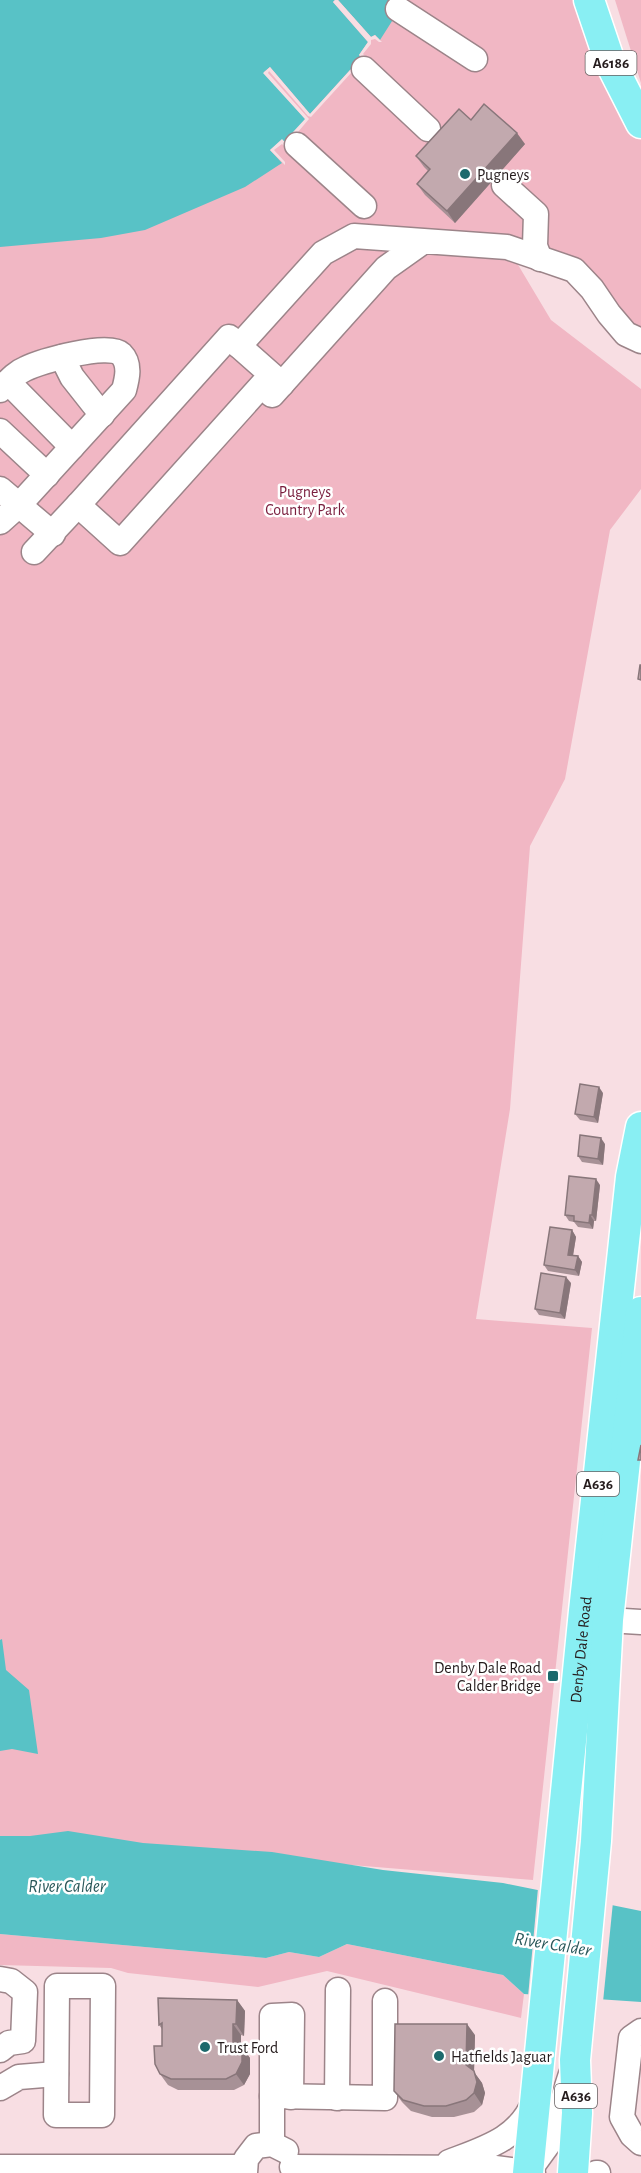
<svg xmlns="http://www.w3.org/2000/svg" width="641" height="2173" font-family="'Alegreya Sans',sans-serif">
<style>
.green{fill:#f1b7c4}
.water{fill:#58c2c6}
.pier{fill:#f8dee3}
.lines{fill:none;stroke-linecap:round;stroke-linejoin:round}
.minor-casing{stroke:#9c8489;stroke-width:27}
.major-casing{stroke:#fff;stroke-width:33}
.minor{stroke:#fff;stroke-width:24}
.major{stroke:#89eff3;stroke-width:30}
.wall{fill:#a79196}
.shaded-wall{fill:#88767a}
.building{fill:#c2a9ae;stroke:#88767a;stroke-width:1.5}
.poi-dot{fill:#1c696c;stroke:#fff;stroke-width:2}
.labels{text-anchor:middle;stroke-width:5;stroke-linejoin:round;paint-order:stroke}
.shield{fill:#fff;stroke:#666061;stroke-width:1.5}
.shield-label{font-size:15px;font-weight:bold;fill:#251c1d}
.poi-label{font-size:16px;fill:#251c1d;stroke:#fff;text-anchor:start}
.park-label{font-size:16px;fill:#7a1e3e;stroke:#fff}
.street-label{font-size:16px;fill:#251c1d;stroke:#fff}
.water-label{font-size:18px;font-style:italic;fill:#2b595b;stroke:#fff}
</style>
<rect width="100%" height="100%" fill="#f8dee3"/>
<g class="green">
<polygon points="0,0 589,0 641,123 641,341 592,289 508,248 551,320 641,389 641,489 610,530 565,779 530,846 510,1109 476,1319 592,1328 533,1880 0,1836"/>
<polygon points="615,0 641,0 641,83"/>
<polygon points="0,1934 266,1958 289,1952 319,1957 347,1944 503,1975 524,1994 521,2018 327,1971 258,1987 128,1973 111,1968 0,1965"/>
</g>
<g class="water">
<polygon points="0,0 335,0 333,2 368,42 359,55 368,63 358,76 350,70 310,114 270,67 264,72 306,120 294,132 302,141 292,150 282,140 270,150 282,163 245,187 145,230 101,238 0,247"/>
<polygon points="338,0 402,0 394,18 380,40 375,35 371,37"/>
<polygon points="2,1639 6,1670 29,1690 38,1754 12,1749 0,1751 0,1640"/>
<polygon points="68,1831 143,1843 272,1852 383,1870 503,1883 641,1911 641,2002 524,1994 503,1975 347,1944 319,1957 289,1952 266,1958 0,1934 0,1836 30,1836"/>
</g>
<g class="pier">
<polygon points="335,0 338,0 371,37 375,35 382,42 379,42 375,39 371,40 371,44 363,54 371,62 357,78 351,73 311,117 308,116 269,71 268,73 309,119 298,132 305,139 290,152 282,144 274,150 285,162 285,165 270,150 282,139 292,150 302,141 293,132 305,119 263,73 270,67 310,114 351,69 358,76 368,64 359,55 368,42 333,2"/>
<polygon points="538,1888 613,1902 603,2002 528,1997"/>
</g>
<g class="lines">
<defs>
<g id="minor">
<polyline points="398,9 475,59"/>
<polyline points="364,69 428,129"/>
<polyline points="297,145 364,206"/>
<polyline points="504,185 536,214 535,246 540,259"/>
<polyline points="424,241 386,268 272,395 262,385 120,543 78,505 229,337 239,346 323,253 354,236 507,247 574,270 592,289 609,314 626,334 641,341"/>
<polyline points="239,346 282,384"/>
<polyline points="62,357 72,377 102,415"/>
<polyline points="8,382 72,447"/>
<path d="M0,390C8,382 15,373 25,369C41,361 109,342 121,354C131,364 127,379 124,390L19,505L0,522"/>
<polyline points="0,431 47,475"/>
<polyline points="0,489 53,534"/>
<polyline points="34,552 78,505"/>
<polyline points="608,1620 641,1622"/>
<polyline points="0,1979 11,1981 25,1992 23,2041 9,2043 0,2050"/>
<polygon points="57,1986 103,1986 102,2115 56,2115"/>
<polyline points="641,2031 631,2038 622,2117 632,2135 641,2143"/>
<polyline points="0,2088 19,2077 56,2074"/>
<polyline points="272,2096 272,2016 292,2015 291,2097"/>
<polyline points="337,2098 338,1990"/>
<polyline points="272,2144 272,2096 385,2098 385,2001"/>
<path d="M449,2162C483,2149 520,2139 534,2101"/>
<polyline points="0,2167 244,2167"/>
<polyline points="292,2167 495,2168 533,2173"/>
<polyline points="528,2172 549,2143 571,2074"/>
<polyline points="245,2173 246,2159 256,2146 272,2144 286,2151"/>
<polyline points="596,2173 598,2173"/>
</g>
<g id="major">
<polyline points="589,0 610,62 641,123"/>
<path id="s1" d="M528,2173L584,1611L631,1177L641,1127"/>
<polyline points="573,2173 577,2113 575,2060 596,1841 608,1620 641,1312"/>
</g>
</defs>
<use href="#minor" class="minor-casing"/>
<use href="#major" class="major-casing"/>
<use href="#minor" class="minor"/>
<use href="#major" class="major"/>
</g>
<g class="wall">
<polygon points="471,120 525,144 455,223 425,195 417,184 428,171 424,167 416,156"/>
<polygon points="603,1093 598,1123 580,1120 575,1114"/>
<polygon points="605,1144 603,1165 582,1162 578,1156"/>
<polygon points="600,1185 596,1221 594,1221 593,1229 578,1227 574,1222 569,1221 565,1215"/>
<polygon points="572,1230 576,1237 573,1256 578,1256 582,1262 579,1276 548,1271 544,1265"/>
<polygon points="571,1283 565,1319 539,1315 535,1309"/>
<polygon points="158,1998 237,2000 245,2011 244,2036 241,2035 241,2047 250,2058 250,2074 244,2085 234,2090 178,2090 168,2085 160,2074 162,2046 162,2029 159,2025"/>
<polygon points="475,2035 474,2072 482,2083 485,2093 482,2105 474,2112 454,2117 432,2117 411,2111 402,2102 394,2091"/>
</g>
<g class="shaded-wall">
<polygon points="517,133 525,144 455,223 447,211"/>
<polygon points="599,1087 603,1093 598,1123 594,1117"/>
<polygon points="601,1138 605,1144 603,1165 598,1159"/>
<polygon points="596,1179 600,1185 596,1221 592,1215"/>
<polygon points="590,1215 594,1221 593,1229 589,1223"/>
<polygon points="572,1230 576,1237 572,1261 568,1255"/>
<polygon points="578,1256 582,1262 579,1276 575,1270"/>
<polygon points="566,1277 571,1283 565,1319 560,1313"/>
<polygon points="237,2000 245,2011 244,2036 236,2024"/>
<polygon points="233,2024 241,2035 241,2058 233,2047"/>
<polygon points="467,2024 475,2035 474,2072 482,2083 485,2093 482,2105 474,2093 466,2065"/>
<polygon points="242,2047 250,2058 250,2074 244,2085 236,2074"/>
</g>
<g class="building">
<polygon points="484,104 517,133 447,211 417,184 430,169 416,156 459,109 471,120"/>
<polygon points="640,665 641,665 641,680 638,679"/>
<polygon points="580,1084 599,1087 594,1117 575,1114"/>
<polygon points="580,1135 601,1138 598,1159 578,1156"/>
<polygon points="569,1176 596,1179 592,1215 590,1215 589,1223 574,1221 574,1216 565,1215"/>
<polygon points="550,1227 572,1230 568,1255 578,1256 575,1270 544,1265"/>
<polygon points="541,1273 566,1277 560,1313 535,1309"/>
<polygon points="641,1445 641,1460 638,1460"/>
<polygon points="158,1998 237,2000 236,2024 233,2024 233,2047 242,2047 242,2062 236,2074 226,2079 171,2079 160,2074 155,2064 154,2046 162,2046 162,2023 159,2025"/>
<polygon points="395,2024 467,2024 466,2065 474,2071 477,2082 474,2093 466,2100 446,2106 424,2106 403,2100 394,2091"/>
</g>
<g class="poi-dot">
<circle cx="465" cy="174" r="6"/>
<rect x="547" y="1670" width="12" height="12" rx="3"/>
<circle cx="205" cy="2047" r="6"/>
<circle cx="439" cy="2056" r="6"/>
</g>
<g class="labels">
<g class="shield">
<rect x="585.5" y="51" width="51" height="24" rx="4.5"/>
<rect x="577" y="1472" width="42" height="24" rx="4.5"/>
<rect x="555" y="2084" width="42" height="24" rx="4.5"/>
</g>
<g class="shield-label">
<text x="611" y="68">A6186</text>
<text x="598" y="1489">A636</text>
<text x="576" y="2101">A636</text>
</g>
<g class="poi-label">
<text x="477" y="180">Pugneys</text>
<text x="541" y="1673" text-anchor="end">Denby Dale Road<tspan x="541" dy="18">Calder Bridge</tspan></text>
<text x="217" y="2053">Trust Ford</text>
<text x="451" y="2062">Hatfields Jaguar</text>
</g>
<g class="park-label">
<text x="305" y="497">Pugneys<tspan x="305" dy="18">Country Park</tspan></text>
</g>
<g class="street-label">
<text dy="6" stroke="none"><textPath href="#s1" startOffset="526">Denby Dale Road</textPath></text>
</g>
<g class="water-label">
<text x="67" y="1892">River Calder</text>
<text transform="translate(553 1944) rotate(9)" y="6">River Calder</text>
</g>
</g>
</svg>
